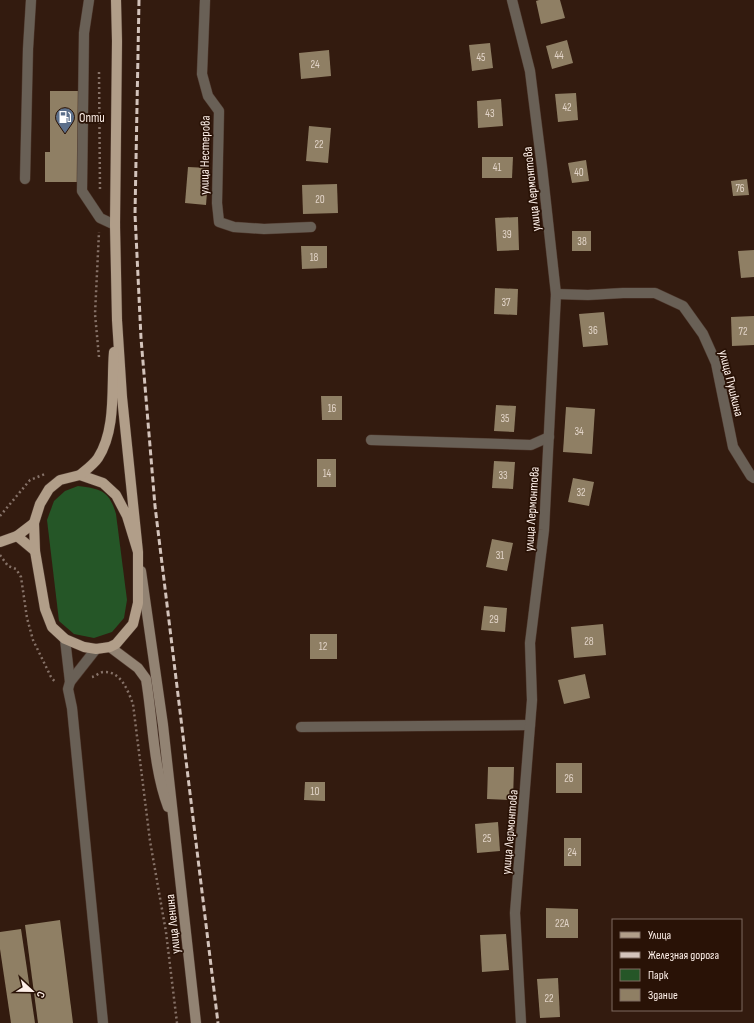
<svg xmlns="http://www.w3.org/2000/svg" width="754" height="1023" font-family="'Sofia Sans Condensed',sans-serif">
  <style>
    .green { fill: #255627 }
    .building { fill: #8f7f64 }
    .lines { fill: none; stroke-linecap: round; stroke-linejoin: round }
    .lane-casing { stroke: #4f392e; stroke-width: 11 }
    .street-casing { stroke: #4f392e; stroke-width: 11 }
    .secondary-casing { stroke: #4f392e; stroke-width: 11 }
    .primary-casing { stroke: #4f392e; stroke-width: 11 }
    .path { stroke: #867268; stroke-width: 2.5; stroke-dasharray: 2 3; stroke-linecap: butt }
    .lane { stroke: #696056; stroke-width: 10 }
    .street { stroke: #696056; stroke-width: 10 }
    .secondary { stroke: #928373; stroke-width: 10 }
    .primary { stroke: #b19e89; stroke-width: 10 }
    .rail { stroke: #d3c3bb; stroke-width: 3; stroke-dasharray: 6 3; stroke-linecap: butt }
    .labels { text-anchor: middle; stroke-width: 3.5; stroke-linejoin: round; paint-order: stroke }
    .number-label { font-size: 11px; fill: #e2d4c8 }
    .poi-label { font-size: 13px; fill: #fef0e9; stroke: #291206; text-anchor: start }
    .street-label { font-size: 13px; fill: #fef0e9; stroke: #291206 }
  </style>
  <rect width="100%" height="100%" fill="#331b0f"/>
  <path class="green" d="M78,486C102,489 109,491 116,514L127,600L124,618L112,632L94,638L74,634L59,621L47,520L54,501L65,491Z"/>
  <g class="building">
    <polygon points="539,0 560,0 565,18 541,24 536,1"/>
    <polygon points="567,40 573,63 552,69 546,46"/>
    <polygon points="490,43 493,68 472,71 469,45"/>
    <polygon points="329,50 331,76 301,79 299,53"/>
    <polygon points="50,91 78,91 78,182 45,182 45,152 50,152"/>
    <polygon points="576,93 578,120 558,122 555,94"/>
    <polygon points="501,99 503,126 478,128 477,101"/>
    <polygon points="309,126 331,128 328,163 306,161"/>
    <polygon points="482,157 513,157 512,178 482,178"/>
    <polygon points="586,160 589,181 572,183 568,163"/>
    <polygon points="188,167 209,168 206,205 185,203"/>
    <polygon points="747,179 749,195 733,196 731,181"/>
    <polygon points="337,184 338,213 303,214 302,185"/>
    <polygon points="518,217 519,250 497,251 495,218"/>
    <rect x="572" y="231" width="19" height="20"/>
    <polygon points="301,246 327,246 327,268 302,269"/>
    <polygon points="754,250 754,277 741,278 738,251"/>
    <polygon points="495,288 518,289 517,315 494,314"/>
    <polygon points="604,312 608,345 583,347 579,314"/>
    <polygon points="754,316 754,345 732,346 731,317"/>
    <polygon points="321,396 342,396 342,420 322,420"/>
    <polygon points="496,405 516,406 514,432 494,431"/>
    <polygon points="566,407 595,409 592,454 563,452"/>
    <rect x="317" y="459" width="19" height="28"/>
    <polygon points="494,461 515,462 513,489 492,488"/>
    <polygon points="573,478 594,482 589,506 568,502"/>
    <polygon points="492,539 513,543 507,571 486,567"/>
    <polygon points="484,606 507,608 505,632 481,630"/>
    <polygon points="603,624 606,655 574,658 571,627"/>
    <rect x="310" y="634" width="27" height="25"/>
    <polygon points="585,674 590,698 564,704 558,680"/>
    <rect x="556" y="763" width="26" height="30"/>
    <polygon points="488,767 514,767 513,800 487,799"/>
    <polygon points="305,782 325,782 325,801 304,800"/>
    <polygon points="498,822 500,851 477,853 475,824"/>
    <rect x="564" y="838" width="17" height="28"/>
    <polygon points="546,908 578,909 578,938 546,938"/>
    <polygon points="60,920 73,1023 38,1023 25,925"/>
    <polygon points="21,929 35,1023 11,1023 0,949 0,932"/>
    <polygon points="506,934 509,970 482,972 480,935"/>
    <polygon points="558,978 560,1017 540,1018 537,979"/>
  </g>
  <g class="lines">
    <g class="lane-casing">
      <g id="lane">
        <polyline points="89,0 84,33 82,191 100,218 115,225"/>
        <polyline points="205,0 202,74 208,96 219,111 217,203 219,222 234,227 264,229 311,227"/>
        <polyline points="25,179 28,49 31,0"/>
        <polyline points="371,440 531,445 549,437"/>
        <polyline points="65,639 70,682 68,689 72,708 103,1023"/>
        <polyline points="70,682 96,649"/>
        <polyline points="301,727 530,725"/>
      </g>
    </g>
    <g class="street-casing">
      <g id="street">
        <polyline points="512,0 530,71 542,167 556,294 544,530 530,643 532,700 515,913 521,1023"/>
        <polyline points="556,294 588,295 623,293 655,293 683,306 703,334 716,363 733,447 751,476 754,478"/>
      </g>
    </g>
    <g class="secondary-casing">
      <g id="secondary">
        <polyline points="141,571 163,725 196,1023"/>
        <path d="M110,647L138,668L146,679C153,721 153,767 168,807"/>
      </g>
    </g>
    <g class="primary-casing">
      <g id="primary">
        <polyline points="116,0 117,41 115,225 117,320 122,397 138,552 138,603 133,624 116,644 110,647 96,649 84,647 65,639 52,627 45,609 35,551 34,523 40,504 49,489 60,480 80,475 103,483 116,495 127,516 138,552"/>
        <path d="M80,475C86,470 94,464 98,458C117,429 111,385 114,352"/>
        <polyline points="17,536 35,551"/>
        <polyline points="0,542 17,536 34,523"/>
      </g>
    </g>
    <g class="path">
      <polyline points="99,72 100,191"/>
      <polyline points="99,357 95,314 99,232"/>
      <polyline points="0,516 30,480 45,474"/>
      <polyline points="0,555 8,566 16,569 21,577 27,618 33,640 51,677 56,683"/>
      <path d="M92,677C96,676 100,672 104,672C121,671 128,691 133,704L150,841L166,932L177,1023"/>
    </g>
    <use href="#lane" class="lane"/>
    <use href="#street" class="street"/>
    <use href="#secondary" class="secondary"/>
    <use href="#primary" class="primary"/>
    <polyline class="rail" points="139,0 135,214 141,338 155,506 218,1023"/>
  </g>
  <defs>
    <g id="fuel-pin" transform="scale(1)"><path d="M0 17L-7.5 6A9.5 9.5 0 1 1 7.5 6Z" fill="#5c6f8a" stroke="#291206"/><path d="M-5.5-6h7V0h2V4h1.3V-2.5L3-4.5l.8-.8L6-3V5H2.5V1h-1V6h-7ZM-4.2-4.7v3.2H.2V-4.7Z" fill="#fff"/></g>
  </defs>
  <g fill-rule="evenodd">
    <use href="#fuel-pin" x="65" y="117"/>
  </g>
  <g class="labels">
    <g class="number-label">
      <text x="559" y="59">44</text>
      <text x="481" y="61">45</text>
      <text x="315" y="68">24</text>
      <text x="567" y="111">42</text>
      <text x="490" y="117">43</text>
      <text x="319" y="148">22</text>
      <text x="497" y="171">41</text>
      <text x="579" y="176">40</text>
      <text x="740" y="192">76</text>
      <text x="320" y="203">20</text>
      <text x="507" y="238">39</text>
      <text x="582" y="245">38</text>
      <text x="314" y="261">18</text>
      <text x="506" y="306">37</text>
      <text x="593" y="334">36</text>
      <text x="743" y="335">72</text>
      <text x="332" y="412">16</text>
      <text x="505" y="422">35</text>
      <text x="579" y="435">34</text>
      <text x="327" y="477">14</text>
      <text x="503" y="479">33</text>
      <text x="581" y="496">32</text>
      <text x="500" y="559">31</text>
      <text x="494" y="623">29</text>
      <text x="589" y="645">28</text>
      <text x="323" y="650">12</text>
      <text x="569" y="782">26</text>
      <text x="315" y="795">10</text>
      <text x="487" y="842">25</text>
      <text x="572" y="856">24</text>
      <text x="562" y="927">22А</text>
      <text x="549" y="1002">22</text>
    </g>
    <g class="poi-label">
      <text x="79" y="122">Опти</text>
    </g>
    <g class="street-label">
      <text transform="translate(204 155) rotate(-89)" y="5">улица Нестерова</text>
      <text transform="translate(531 189) rotate(-96)" y="5">улица Лермонтова</text>
      <text transform="translate(732 383) rotate(76)" y="5">улица Пушкина</text>
      <text transform="translate(531 509) rotate(-86)" y="5">улица Лермонтова</text>
      <text transform="translate(509 832) rotate(-85)" y="5">улица Лермонтова</text>
      <text transform="translate(172 924) rotate(-96)" y="5">улица Ленина</text>
    </g>
  </g>
  <rect x="612" y="919" width="130" height="92" fill="#291206" stroke="#7e6b61"/>
  <rect x="620" y="932" width="20" height="6" fill="#b19e89" stroke="#7e6b61"/>
  <text x="648" y="939" font-size="12" fill="#fef0e9">Улица</text>
  <rect x="620" y="952" width="20" height="6" fill="#d3c3bb" stroke="#7e6b61"/>
  <text x="648" y="959" font-size="12" fill="#fef0e9">Железная дорога</text>
  <rect x="620" y="969" width="20" height="12" fill="#255627" stroke="#7e6b61"/>
  <text x="648" y="979" font-size="12" fill="#fef0e9">Парк</text>
  <rect x="620" y="989" width="20" height="12" fill="#8f7f64" stroke="#7e6b61"/>
  <text x="648" y="999" font-size="12" fill="#fef0e9">Здание</text>
  <g transform="translate(32 991) rotate(112)" stroke="#291206" stroke-width="3" paint-order="stroke">
  <path d="M0-3L7 15L0 10L-7 15Z" fill="#fef0e9"/>
  <text y="-6" font-size="11" font-weight="bold" text-anchor="middle" fill="#fef0e9">С</text>
  </g>
</svg>
